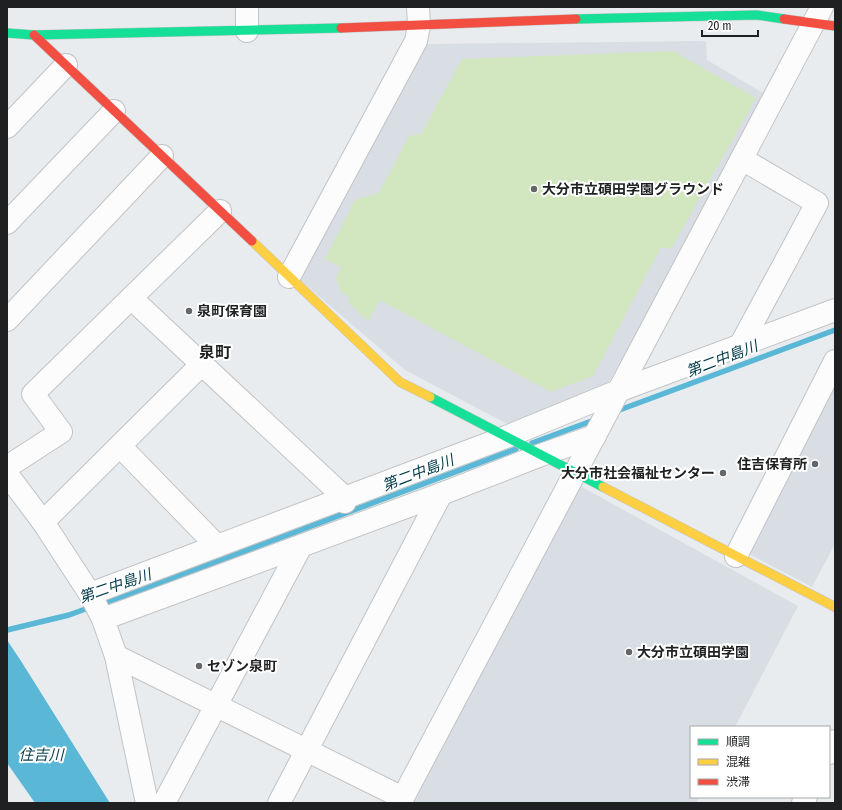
<svg xmlns="http://www.w3.org/2000/svg" width="842" height="810" font-family="'Fira Sans Condensed','Noto Sans JP',sans-serif">
  <style>
    .built { fill: #d8dee4 }
    .green { fill: #d2e6c0 }
    .water { fill: #5ab8d6 }
    .lines { fill: none; stroke-linecap: round; stroke-linejoin: round }
    .stream { stroke: #5ab8d6; stroke-width: 5.5 }
    .street-casing { stroke: #c1c3c5; stroke-width: 24 }
    .fast-casing { stroke: #c1c3c5; stroke-width: 10 }
    .slow-casing { stroke: #c1c3c5; stroke-width: 10 }
    .jam-casing { stroke: #c1c3c5; stroke-width: 10 }
    .street { stroke: #fcfcfc; stroke-width: 22 }
    .fast { stroke: #16e098; stroke-width: 9 }
    .slow { stroke: #ffcf43; stroke-width: 9 }
    .jam { stroke: #f24e42; stroke-width: 9 }
    .poi-dot { fill: #666769; stroke: #fff; stroke-width: 1.5 }
    .labels { text-anchor: middle; stroke-width: 4; stroke-linejoin: round; paint-order: stroke }
    .poi-label { font-size: 14px; font-weight: bold; fill: #1f2021; stroke: #fff; text-anchor: start }
    .water-label { font-size: 15px; font-style: italic; fill: #033a4b; stroke: #fff }
    .quarter-label { font-size: 16px; font-weight: bold; fill: #1f2021; stroke: #fff }
  </style>
  <rect width="100%" height="100%" fill="#e9ecee"/>
  <g class="built">
    <polygon points="706,41 707,60 770,97 610,380 601,390 513,427 405,370 300,280 427,44"/>
    <polygon points="835,385 835,544 812,587 749,554"/>
    <polygon points="573,482 798,606 735,727 691,727 691,797 699,797 696,803 406,803"/>
  </g>
  <polygon class="green" points="673,51 756,98 671,249 661,247 593,376 551,392 380,300 368,321 348,302 350,297 341,292 336,278 341,267 325,259 355,200 379,193 409,136 421,134 462,59"/>
  <polygon class="water" points="7,640 21,661 110,803 35,803 7,763"/>
  <g class="lines">
    <g class="stream">
      <polyline points="614,412 835,330"/>
      <polyline points="532,443 597,419"/>
      <polyline points="101,604 141,590 516,449"/>
      <polyline points="7,630 69,615 91,607"/>
    </g>
    <g class="street-casing">
      <g id="street">
        <polyline points="247,7 247,31"/>
        <polyline points="7,127 66,65"/>
        <polyline points="7,223 114,111"/>
        <polyline points="289,277 416,41 419,26 418,7"/>
        <polyline points="131,298 344,497 345,502"/>
        <polyline points="7,320 162,156"/>
        <polyline points="740,346 817,203 742,159"/>
        <polyline points="120,446 217,546"/>
        <polyline points="7,467 61,432 33,394 220,211"/>
        <polyline points="7,474 43,522 90,594 103,619 116,656 147,803"/>
        <polyline points="43,522 202,364"/>
        <polyline points="736,556 835,361"/>
        <polyline points="90,594 506,437 618,391 835,310"/>
        <polyline points="103,619 441,494 541,455 595,436"/>
        <polyline points="116,656 403,798"/>
        <polyline points="829,753 835,741"/>
        <polyline points="164,803 301,546"/>
        <polyline points="279,803 441,494"/>
        <polyline points="400,803 822,7"/>
        <polyline points="803,803 806,797"/>
      </g>
    </g>
    <g class="fast-casing">
      <g id="fast">
        <polyline points="576,19 757,15 784,19"/>
        <polyline points="7,33 34,35 341,28"/>
        <polyline points="430,397 603,487"/>
      </g>
    </g>
    <g class="slow-casing">
      <g id="slow">
        <polyline points="252,241 400,382 430,397"/>
        <polyline points="603,487 835,607"/>
      </g>
    </g>
    <g class="jam-casing">
      <g id="jam">
        <polyline points="784,19 835,26"/>
        <polyline points="341,28 576,19"/>
        <polyline points="34,35 252,241"/>
      </g>
    </g>
    <use href="#street" class="street"/>
    <use href="#fast" class="fast"/>
    <use href="#slow" class="slow"/>
    <use href="#jam" class="jam"/>
  </g>
  <g class="poi-dot">
    <circle cx="534" cy="189" r="4"/>
    <circle cx="189" cy="311" r="4"/>
    <circle cx="815" cy="464" r="4"/>
    <circle cx="723" cy="473" r="4"/>
    <circle cx="629" cy="652" r="4"/>
    <circle cx="199" cy="666" r="4"/>
  </g>
  <g class="labels">
    <g class="poi-label">
      <text x="542" y="194">大分市立碩田学園グラウンド</text>
      <text x="197" y="316">泉町保育園</text>
      <text x="807" y="469" text-anchor="end">住吉保育所</text>
      <text x="715" y="478" text-anchor="end">大分市社会福祉センター</text>
      <text x="637" y="657">大分市立碩田学園</text>
      <text x="207" y="671">セゾン泉町</text>
    </g>
    <g class="water-label">
      <text transform="translate(722 359) rotate(-21)" y="5">第二中島川</text>
      <text transform="translate(418 473) rotate(-21)" y="5">第二中島川</text>
      <text transform="translate(115 586) rotate(-19)" y="5">第二中島川</text>
      <text x="41" y="760">住吉川</text>
    </g>
    <g class="quarter-label">
      <text x="215" y="358">泉町</text>
    </g>
  </g>
  <rect width="842" height="810" fill="none" stroke="#1f2021" stroke-width="16"/>
  <rect x="690" y="726" width="140" height="72" fill="#ffffff" stroke="#a5a6a6"/>
  <rect x="698" y="739" width="20" height="6" fill="#16e098" stroke="#a5a6a6"/>
  <text x="726" y="746" font-size="12" fill="#1f2021">順調</text>
  <rect x="698" y="759" width="20" height="6" fill="#ffcf43" stroke="#a5a6a6"/>
  <text x="726" y="766" font-size="12" fill="#1f2021">混雑</text>
  <rect x="698" y="779" width="20" height="6" fill="#f24e42" stroke="#a5a6a6"/>
  <text x="726" y="786" font-size="12" fill="#1f2021">渋滞</text>
  <path d="M702 30v6h56v-6" fill="none" stroke="#1f2021" stroke-width="2"/>
  <text x="708" y="30" font-size="12" fill="#1f2021" stroke="#ffffff" stroke-width="3" paint-order="stroke">20 m</text>
</svg>
